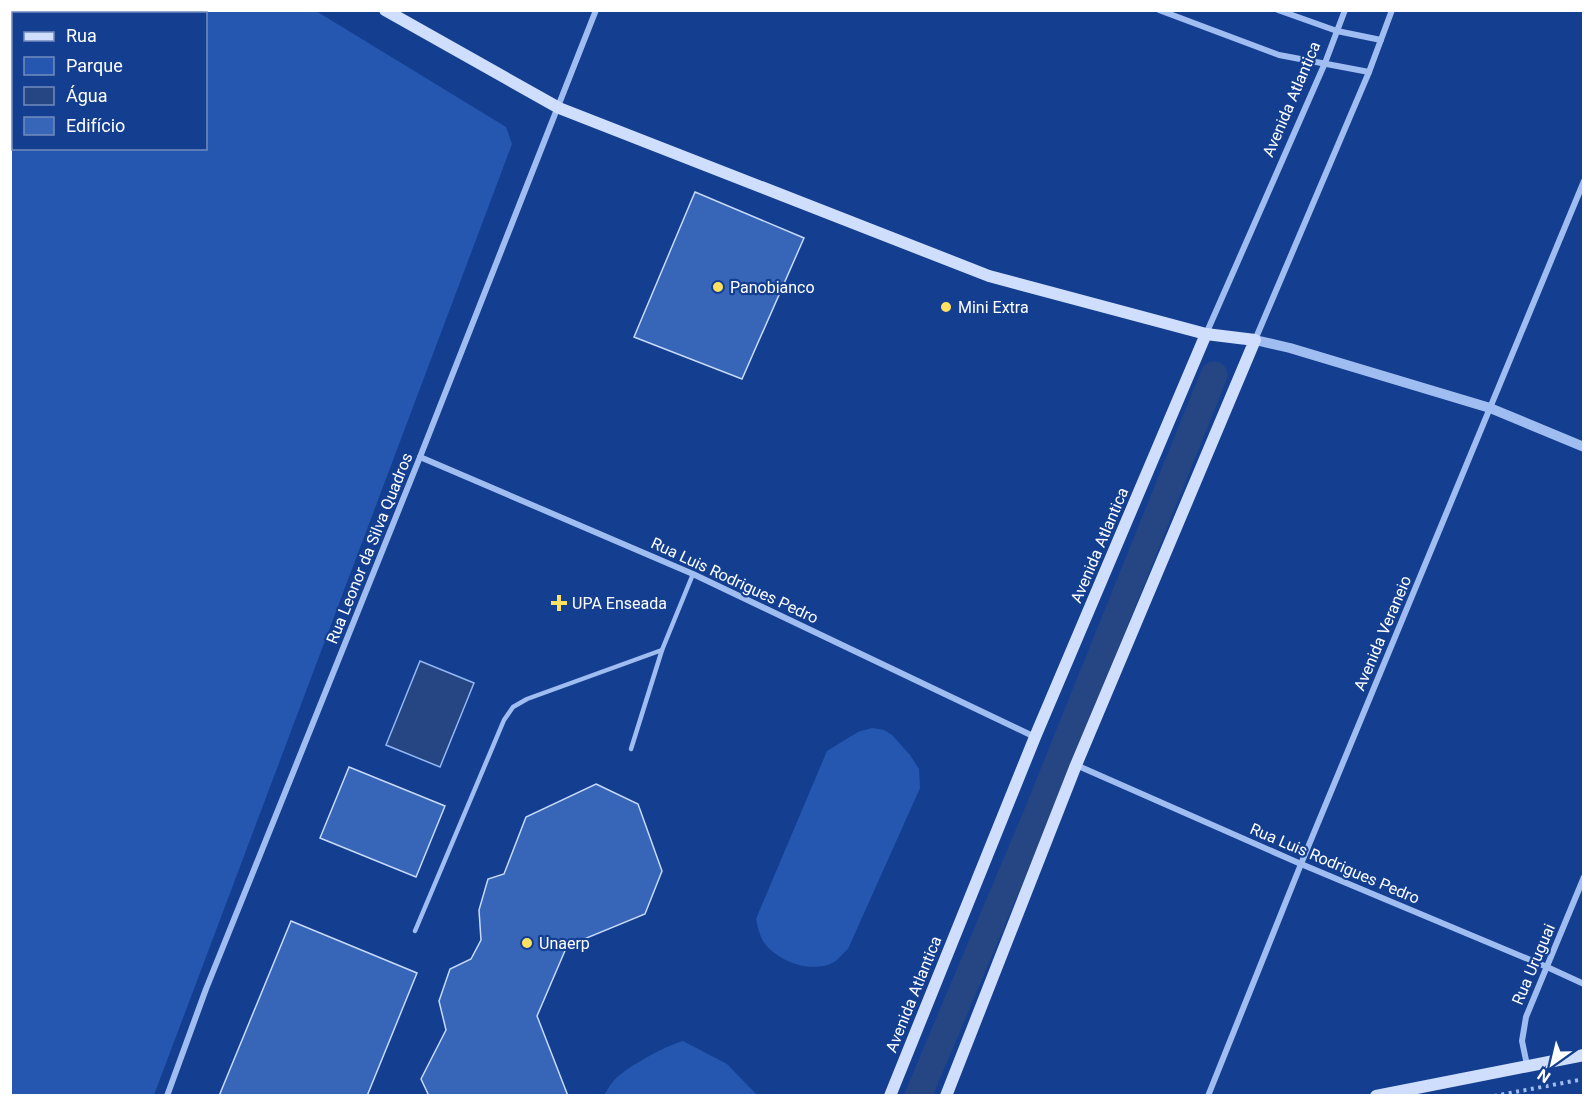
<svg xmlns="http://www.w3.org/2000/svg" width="1594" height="1106" font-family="Roboto,sans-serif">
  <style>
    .green { fill: #2557b0; fill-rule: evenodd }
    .water { fill: #264683; stroke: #92b7f4; stroke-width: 1.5 }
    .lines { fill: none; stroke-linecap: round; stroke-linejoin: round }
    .canal { stroke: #264683; stroke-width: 27 }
    .building { fill: #3765b8; stroke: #c7dafc; stroke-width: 1.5 }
    .path { stroke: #a0bdf1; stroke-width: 4; stroke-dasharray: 3 4.5; stroke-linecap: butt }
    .service { stroke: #a0bdf1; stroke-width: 4.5 }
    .minor { stroke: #a0bdf1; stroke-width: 6 }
    .tertiary { stroke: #a0bdf1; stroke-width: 10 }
    .secondary { stroke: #cfdefc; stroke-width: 12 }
    .poi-dot { fill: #ffe060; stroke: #143f91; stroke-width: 2 }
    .labels { text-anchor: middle; stroke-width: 4.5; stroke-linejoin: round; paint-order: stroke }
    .street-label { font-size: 16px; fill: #fff; stroke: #143f91 }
    .poi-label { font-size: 16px; fill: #fff; stroke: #143f91; text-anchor: start }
  </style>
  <rect width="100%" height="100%" fill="#143f91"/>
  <g class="green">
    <path d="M10,11H316L506,127L512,144L154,1095H11ZM14,14H206V148H14Z"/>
    <path d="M872,728L884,730L892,735L910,755L919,769L920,788L848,949C843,953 839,959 834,962C813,974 780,962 766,945C760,938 758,928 756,919L827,751L858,732Z"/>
    <path d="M683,1041L727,1064L757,1095H604C607,1091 609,1086 612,1083C622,1069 667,1045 683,1041Z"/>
  </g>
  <polygon class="water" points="420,661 474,683 440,767 386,745"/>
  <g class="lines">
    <polyline class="canal" points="918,1096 1035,819 1214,375"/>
  </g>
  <g class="building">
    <polygon points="695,192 804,238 742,379 634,337"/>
    <polygon points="349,767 445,806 416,877 320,838"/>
    <polygon points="596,784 638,804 662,871 645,914 567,946 537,1016 568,1096 429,1096 421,1079 446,1030 439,1001 450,969 471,959 481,940 479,910 488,879 504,874 526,817"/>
    <polygon points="291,921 417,973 367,1096 219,1096"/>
  </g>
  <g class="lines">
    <polyline class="path" points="1494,1096 1584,1079"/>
    <g class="service">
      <polyline points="631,749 662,650 693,574"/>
      <polyline points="415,931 504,720 513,707 527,699 662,650"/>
    </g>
    <g class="minor">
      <polyline points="1159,10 1279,55 1369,72"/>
      <polyline points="1278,10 1337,31 1381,40"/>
      <polyline points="1206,334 1325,63 1345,10"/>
      <polyline points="1255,340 1369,72 1392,10"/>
      <polyline points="420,457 693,574 1035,737"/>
      <polyline points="1076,765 1301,864 1547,967 1584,984"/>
      <polyline points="1527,1065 1522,1041 1526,1017 1584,877"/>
      <polyline points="167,1096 206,989 420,457 596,10"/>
      <polyline points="1208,1096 1301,864 1584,181"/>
    </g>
    <polyline class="tertiary" points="1255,340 1290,348 1490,408 1584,447"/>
    <g class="secondary">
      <polyline points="385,10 559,108 989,276 1206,334 1255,340 1076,765 946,1096"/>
      <polyline points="890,1096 1035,737 1206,334"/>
      <polyline points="1376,1096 1584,1055"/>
    </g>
  </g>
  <g class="poi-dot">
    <circle cx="718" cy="287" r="6"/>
    <circle cx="946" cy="307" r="6"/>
    <path d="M556 594h6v6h6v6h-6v6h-6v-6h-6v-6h6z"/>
    <circle cx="527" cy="943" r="6"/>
  </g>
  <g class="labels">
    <g class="street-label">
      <text transform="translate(1291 99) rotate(-67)" y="6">Avenida Atlantica</text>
      <text transform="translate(1099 545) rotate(-67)" y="6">Avenida Atlantica</text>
      <text transform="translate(369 548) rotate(-68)" y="6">Rua Leonor da Silva Quadros</text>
      <text transform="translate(735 580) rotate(25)" y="6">Rua Luis Rodrigues Pedro</text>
      <text transform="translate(1382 633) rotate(-67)" y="6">Avenida Veraneio</text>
      <text transform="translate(1335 863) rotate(23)" y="6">Rua Luis Rodrigues Pedro</text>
      <text transform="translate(1533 964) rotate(-67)" y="6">Rua Uruguai</text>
      <text transform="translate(913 994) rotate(-68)" y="6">Avenida Atlantica</text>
    </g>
    <g class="poi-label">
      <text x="730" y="293">Panobianco</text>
      <text x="958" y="313">Mini Extra</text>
      <text x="572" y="609">UPA Enseada</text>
      <text x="539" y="949">Unaerp</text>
    </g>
  </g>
  <rect width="1594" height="1106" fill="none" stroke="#ffffff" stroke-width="24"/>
  <rect x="12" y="12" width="195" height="138" fill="#143f91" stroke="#728cbd" stroke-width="1.5"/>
  <rect x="24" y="32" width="30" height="9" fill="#cfdefc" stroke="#728cbd" stroke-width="1.5"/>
  <text x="66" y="42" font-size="18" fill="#ffffff">Rua</text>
  <rect x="24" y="57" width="30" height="18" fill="#2557b0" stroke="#728cbd" stroke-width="1.5"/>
  <text x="66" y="72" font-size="18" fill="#ffffff">Parque</text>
  <rect x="24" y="87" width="30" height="18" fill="#264683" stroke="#728cbd" stroke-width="1.5"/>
  <text x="66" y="102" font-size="18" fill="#ffffff">Água</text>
  <rect x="24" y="117" width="30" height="18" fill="#3765b8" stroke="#728cbd" stroke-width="1.5"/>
  <text x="66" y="132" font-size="18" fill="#ffffff">Edifício</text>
  <g transform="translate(1552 1064) rotate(214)" stroke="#143f91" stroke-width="4.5" paint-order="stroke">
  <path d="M0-4.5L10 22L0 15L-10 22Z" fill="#ffffff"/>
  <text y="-9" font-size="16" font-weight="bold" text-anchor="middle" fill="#ffffff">N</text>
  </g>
</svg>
